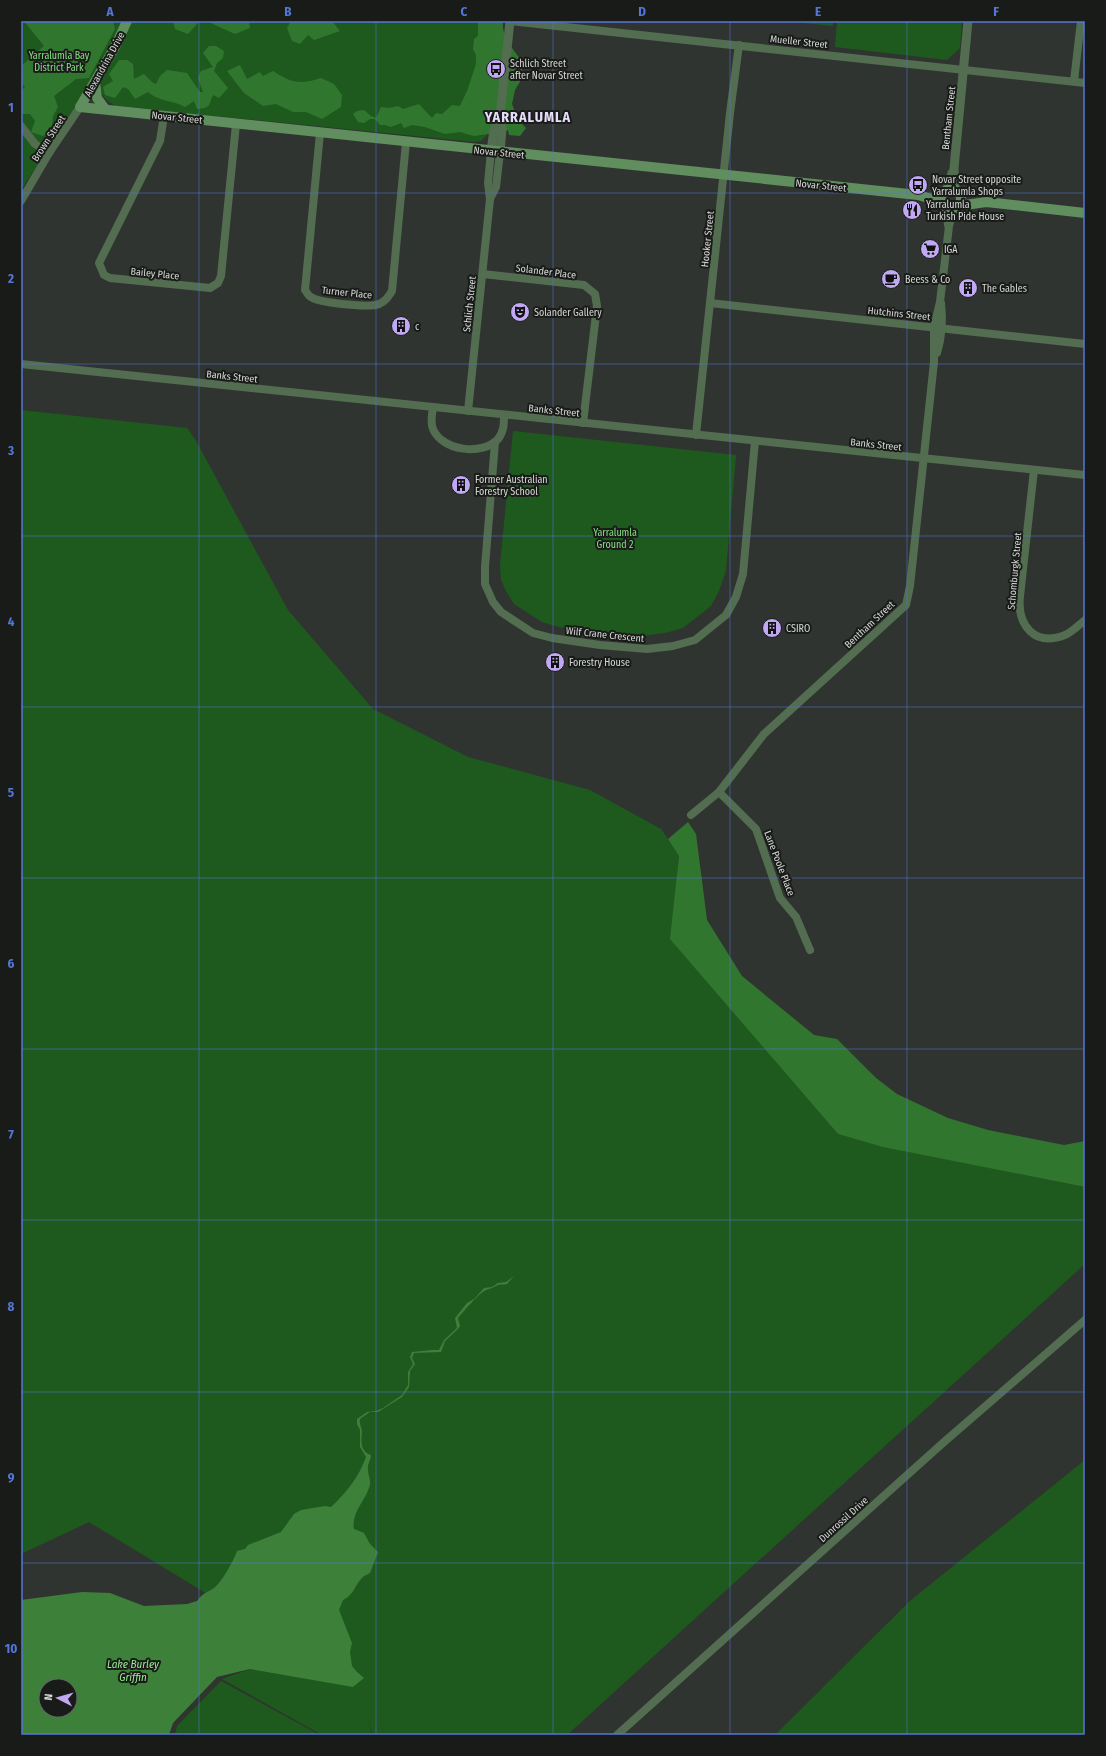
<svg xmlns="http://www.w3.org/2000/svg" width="1106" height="1756" font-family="'Fira Sans Condensed',sans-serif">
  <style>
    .green { fill: #1e5a1e }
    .forest { fill: #31762f }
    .water { fill: #3c803a; fill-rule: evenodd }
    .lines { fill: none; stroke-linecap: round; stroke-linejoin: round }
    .minor { stroke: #526d50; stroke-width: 8 }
    .tertiary { stroke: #526d50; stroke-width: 9 }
    .secondary { stroke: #618e5e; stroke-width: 10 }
    .grid { fill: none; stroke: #5477d7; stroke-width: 1; stroke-opacity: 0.55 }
    .labels { text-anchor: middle; stroke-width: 4; stroke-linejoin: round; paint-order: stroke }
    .street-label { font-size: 10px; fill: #d6d8d6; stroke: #191b19 }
    .park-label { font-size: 10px; fill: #84df80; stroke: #191b19 }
    .poi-label { font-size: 10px; fill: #d6d8d6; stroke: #191b19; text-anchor: start }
    .water-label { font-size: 11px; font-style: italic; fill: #94ef8f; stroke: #191b19 }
    .district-label { font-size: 14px; font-weight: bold; letter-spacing: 1px; fill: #e6ddfa; stroke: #191b19 }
    .neatline { fill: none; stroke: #5477d7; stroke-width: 1.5 }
    .grid-label { font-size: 13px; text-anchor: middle; font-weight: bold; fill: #5477d7 }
  </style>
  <rect width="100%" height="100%" fill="#303430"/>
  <g class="green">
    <polygon points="21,21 124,21 122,28 77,104 21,190"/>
    <path d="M132,21H502L487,135L481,141L475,142L116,106C106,101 100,95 100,83L120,48Z"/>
    <polygon points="783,21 833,21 833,26"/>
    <polygon points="837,21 962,21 960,48 947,60 835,47"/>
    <polygon points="21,410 187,428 195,439 288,610 373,709 468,757 590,790 661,829 679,855 671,939 838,1134 881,1146 1085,1187 1085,1264 567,1735 373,1735 368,1720 372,1735 322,1735 222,1679 250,1669 204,1592 89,1522 21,1554"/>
    <polygon points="513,431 736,455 726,571 719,591 711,606 683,628 665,633 642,636 559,627 542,622 514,604 507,593 501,580 500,565"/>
    <polygon points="1085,1460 1085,1735 775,1735 911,1600"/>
    <polygon points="221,1681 320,1735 175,1735 177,1726"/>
  </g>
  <g class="forest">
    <polygon points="24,21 113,21 115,29 89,78 76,79 54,96 58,107 53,116 52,129 43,136 31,132 35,121 30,114 21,114 21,91 25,87 21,82 21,66 44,46"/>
    <polygon points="173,21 203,21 198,23 188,34 175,29"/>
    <polygon points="209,21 249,21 250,28 235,34 215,25"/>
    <polygon points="291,21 332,21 340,31 314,40 308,35 300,44 292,41 287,28"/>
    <path d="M478,21H503C501,36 514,51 523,62L521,80L515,90L512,104L518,120L526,128L520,136L509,135L508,130L499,136L489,134L474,136L460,132L445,134L425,127L412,125L404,128L401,123L391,127L385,125H380L375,119H370L364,123L358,122L353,114L357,111L364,110L371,116L376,118L381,107L389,108L398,106L403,109L419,104L432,118L436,113L442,114L452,105L460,106L467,91L476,64V55L473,49L474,39L478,36Z"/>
    <path d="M209,46H216L224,51L223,58L217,63L214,71L228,88L219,98L213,95C208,105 212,108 197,109L194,101L185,107C173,100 159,102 148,92L135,99L128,89L123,87L115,98L105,95L103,87L113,81L109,74L119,60H127L133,64L134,79L144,74L152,82L156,84L160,76L167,70L187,73L200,92H203L198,78L201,71L213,67L203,53Z"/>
    <path d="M240,65L247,79L260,72L263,76L273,71C291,83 300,85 321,78L334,84L342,95L341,107L322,119L306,112H293L276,104L263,106L244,93L227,71Z"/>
    <polygon points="688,822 696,834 707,920 742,976 814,1035 837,1039 876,1078 897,1094 948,1118 988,1130 1064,1145 1085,1141 1085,1187 883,1147 838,1134 670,939 679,856 668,839"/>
  </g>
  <path class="water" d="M514,1276L507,1284C503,1285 501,1284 498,1285C494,1287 490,1289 486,1290C478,1294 464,1311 458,1318L460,1326L458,1329L445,1341L441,1352L414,1353L412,1358L415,1364L410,1371L409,1387L402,1397L378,1412H370L360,1419C359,1425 362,1427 362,1432C361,1441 360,1451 371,1455C371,1460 367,1464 368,1470C368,1476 372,1482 369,1488C364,1502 351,1514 354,1529L364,1533L370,1544L378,1552L370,1573C367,1575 363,1576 362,1578C354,1586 354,1595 343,1600L339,1610L352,1643L350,1652L352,1666L357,1672L364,1678L353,1687L250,1669L217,1677L173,1723L169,1735H21V1600L82,1592L110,1593L144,1606L187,1604L197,1601C204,1592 205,1594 214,1588C222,1582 234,1560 237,1551L245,1549L248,1545L281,1532L294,1514L301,1510L325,1506L331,1507C346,1493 359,1477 366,1457L360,1447V1430L357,1424V1419L367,1412L376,1411L383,1408L402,1395L408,1385V1372L413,1364L410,1357L412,1352L432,1350H439L444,1340L457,1328L455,1318L467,1303L474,1299L484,1288L492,1287L498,1283L506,1282ZM46,1686H70V1710H46Z"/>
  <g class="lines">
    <g class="minor">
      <polyline points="510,21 1085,83"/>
      <polyline points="1074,81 1081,21"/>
      <polyline points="164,116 160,141 99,263 104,275 110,278 210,288 218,283 221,276 236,124"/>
      <polyline points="21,126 35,144 49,153"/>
      <path d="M320,133L305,290C307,292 308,296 311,297C319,303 370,308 379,304C386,301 388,297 392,291L406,142"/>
      <polyline points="490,199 496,187 500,152"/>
      <polyline points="21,201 49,153 80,107"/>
      <polyline points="946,208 948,225"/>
      <polyline points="483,274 584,285 595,294 597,306 583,423"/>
      <polyline points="710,303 1085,344"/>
      <path d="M937,353C942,337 943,320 941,303"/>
      <polyline points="21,364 1085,475"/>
      <path d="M433,407C432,415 430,422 433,429C442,451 483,456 498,439C504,432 504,423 504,415"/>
      <polyline points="468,411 490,199 488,183 491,151"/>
      <polyline points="696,435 730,113 739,45"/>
      <polyline points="495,442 485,567 485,584 493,602 501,612 533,633 552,638 600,645 647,649 673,646 695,640 726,615 736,597 743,574 755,441"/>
      <path d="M1034,470L1020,596C1017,625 1034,647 1065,635C1072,632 1079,625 1085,620"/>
      <polyline points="719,792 756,829 780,898 796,917 810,950"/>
      <polyline points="691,815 719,792 764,734 906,605 910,586 934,362 934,327 940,302 949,226 954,208"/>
      <polyline points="617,1735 944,1442 1085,1320"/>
    </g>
    <g class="tertiary">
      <polyline points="491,151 494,130 500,116"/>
      <polyline points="500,152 502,129 500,116 510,21"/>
      <polyline points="947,189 952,173"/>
      <polyline points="955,190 954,168 968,21"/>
    </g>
    <g class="secondary">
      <polyline points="127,21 115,47 80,107 918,195 942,202"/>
      <polyline points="95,82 97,98 105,109"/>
      <circle cx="951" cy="199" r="10"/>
      <polyline points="958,206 986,202 1085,213"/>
    </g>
  </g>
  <path class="grid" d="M199,21V1735M376,21V1735M553,21V1735M730,21V1735M907,21V1735M21,193H1085M21,364H1085M21,536H1085M21,707H1085M21,878H1085M21,1049H1085M21,1220H1085M21,1392H1085M21,1563H1085"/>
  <defs>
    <g id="bus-disc" transform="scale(1)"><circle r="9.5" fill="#c1a8f3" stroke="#191b19"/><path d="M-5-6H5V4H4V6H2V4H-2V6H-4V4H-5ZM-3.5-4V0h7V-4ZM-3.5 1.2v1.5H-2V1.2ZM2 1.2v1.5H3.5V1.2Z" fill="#111"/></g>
    <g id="restaurant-disc" transform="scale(1)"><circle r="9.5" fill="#c1a8f3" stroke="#191b19"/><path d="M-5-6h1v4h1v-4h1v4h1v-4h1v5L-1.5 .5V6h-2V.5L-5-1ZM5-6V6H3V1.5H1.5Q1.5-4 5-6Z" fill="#111"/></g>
    <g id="supermarket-disc" transform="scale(1)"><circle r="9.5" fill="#c1a8f3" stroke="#191b19"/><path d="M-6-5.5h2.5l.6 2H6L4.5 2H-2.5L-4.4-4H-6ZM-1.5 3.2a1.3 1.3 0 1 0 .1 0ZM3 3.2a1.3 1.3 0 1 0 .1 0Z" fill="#111"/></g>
    <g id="cafe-disc" transform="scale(1)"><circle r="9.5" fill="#c1a8f3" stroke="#191b19"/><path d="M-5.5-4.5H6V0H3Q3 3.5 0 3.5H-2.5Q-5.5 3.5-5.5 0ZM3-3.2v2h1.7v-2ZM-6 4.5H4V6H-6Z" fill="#111"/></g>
    <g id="building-disc" transform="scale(1)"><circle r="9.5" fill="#c1a8f3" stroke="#191b19"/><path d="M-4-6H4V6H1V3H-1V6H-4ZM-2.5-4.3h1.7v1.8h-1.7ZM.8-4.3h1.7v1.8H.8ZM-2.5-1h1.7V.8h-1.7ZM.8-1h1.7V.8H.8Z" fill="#111"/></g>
    <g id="theatre-disc" transform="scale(1)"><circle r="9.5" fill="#c1a8f3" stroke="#191b19"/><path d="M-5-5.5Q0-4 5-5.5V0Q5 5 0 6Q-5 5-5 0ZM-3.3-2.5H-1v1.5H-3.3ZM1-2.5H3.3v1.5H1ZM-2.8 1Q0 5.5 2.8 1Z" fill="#111"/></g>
  </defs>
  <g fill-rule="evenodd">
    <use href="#bus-disc" x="496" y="69"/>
    <use href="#bus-disc" x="918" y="185"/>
    <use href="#restaurant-disc" x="912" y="210"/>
    <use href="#supermarket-disc" x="930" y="249"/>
    <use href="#cafe-disc" x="891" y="279"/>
    <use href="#building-disc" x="968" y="288"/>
    <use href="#theatre-disc" x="520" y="312"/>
    <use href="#building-disc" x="401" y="326"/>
    <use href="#building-disc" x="461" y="485"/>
    <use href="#building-disc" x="772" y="628"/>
    <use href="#building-disc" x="555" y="662"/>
  </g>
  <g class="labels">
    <g class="street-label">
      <text transform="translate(799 41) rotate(6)" y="4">Mueller Street</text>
      <text transform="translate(104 64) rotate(-61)" y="4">Alexandrina Drive</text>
      <text transform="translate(177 117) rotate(6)" y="4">Novar Street</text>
      <text transform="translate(948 118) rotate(-84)" y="4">Bentham Street</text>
      <text transform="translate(48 138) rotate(-57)" y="4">Brown Street</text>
      <text transform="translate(499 152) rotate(6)" y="4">Novar Street</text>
      <text transform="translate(821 185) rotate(6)" y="4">Novar Street</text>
      <text transform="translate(707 239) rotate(-84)" y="4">Hooker Street</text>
      <text transform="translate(546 271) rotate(7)" y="4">Solander Place</text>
      <text transform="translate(155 273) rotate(6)" y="4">Bailey Place</text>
      <text transform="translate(347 292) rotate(6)" y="4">Turner Place</text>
      <text transform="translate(469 304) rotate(-84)" y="4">Schlich Street</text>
      <text transform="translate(899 313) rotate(6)" y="4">Hutchins Street</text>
      <text transform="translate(232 376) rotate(6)" y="4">Banks Street</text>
      <text transform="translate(554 410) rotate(6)" y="4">Banks Street</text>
      <text transform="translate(876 444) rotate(6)" y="4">Banks Street</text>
      <text transform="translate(1014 571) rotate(-85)" y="4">Schomburgk Street</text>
      <text transform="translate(869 624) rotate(-43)" y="4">Bentham Street</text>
      <text transform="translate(605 634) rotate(6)" y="4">Wilf Crane Crescent</text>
      <text transform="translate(780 863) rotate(69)" y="4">Lane Poole Place</text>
      <text transform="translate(843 1519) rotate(-42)" y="4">Dunrossil Drive</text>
    </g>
    <g class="park-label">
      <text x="59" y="59">Yarralumla Bay<tspan x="59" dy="12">District Park</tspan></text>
      <text x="615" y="536">Yarralumla<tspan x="615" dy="12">Ground 2</tspan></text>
    </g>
    <g class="poi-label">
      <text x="510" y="67">Schlich Street<tspan x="510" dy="12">after Novar Street</tspan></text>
      <text x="932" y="183">Novar Street opposite<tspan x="932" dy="12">Yarralumla Shops</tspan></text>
      <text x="926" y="208">Yarralumla<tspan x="926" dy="12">Turkish Pide House</tspan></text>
      <text x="944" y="253">IGA</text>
      <text x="905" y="283">Beess &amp; Co</text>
      <text x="982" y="292">The Gables</text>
      <text x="534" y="316">Solander Gallery</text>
      <text x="415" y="330">c</text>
      <text x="475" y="483">Former Australian<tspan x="475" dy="12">Forestry School</tspan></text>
      <text x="786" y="632">CSIRO</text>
      <text x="569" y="666">Forestry House</text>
    </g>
    <g class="water-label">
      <text x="133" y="1668">Lake Burley<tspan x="133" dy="13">Griffin</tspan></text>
    </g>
    <g class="district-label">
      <text x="528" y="122">YARRALUMLA</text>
    </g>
  </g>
  <rect width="1106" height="1756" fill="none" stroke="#191b19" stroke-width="44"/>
  <g transform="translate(58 1698) rotate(276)"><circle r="19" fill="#191b19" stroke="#656765"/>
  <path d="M0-3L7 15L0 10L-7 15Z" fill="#c1a8f3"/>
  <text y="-6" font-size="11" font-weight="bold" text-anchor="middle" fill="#d6d8d6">N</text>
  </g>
  <rect x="22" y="22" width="1062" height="1712" class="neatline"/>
  <g class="grid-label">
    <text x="110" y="16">A</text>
    <text x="288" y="16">B</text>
    <text x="464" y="16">C</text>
    <text x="642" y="16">D</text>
    <text x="818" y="16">E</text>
    <text x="996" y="16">F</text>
    <text x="11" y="112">1</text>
    <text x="11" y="283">2</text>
    <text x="11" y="455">3</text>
    <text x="11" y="626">4</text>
    <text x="11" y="797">5</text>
    <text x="11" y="968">6</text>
    <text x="11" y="1139">7</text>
    <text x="11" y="1311">8</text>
    <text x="11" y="1482">9</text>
    <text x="11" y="1653">10</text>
  </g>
</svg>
